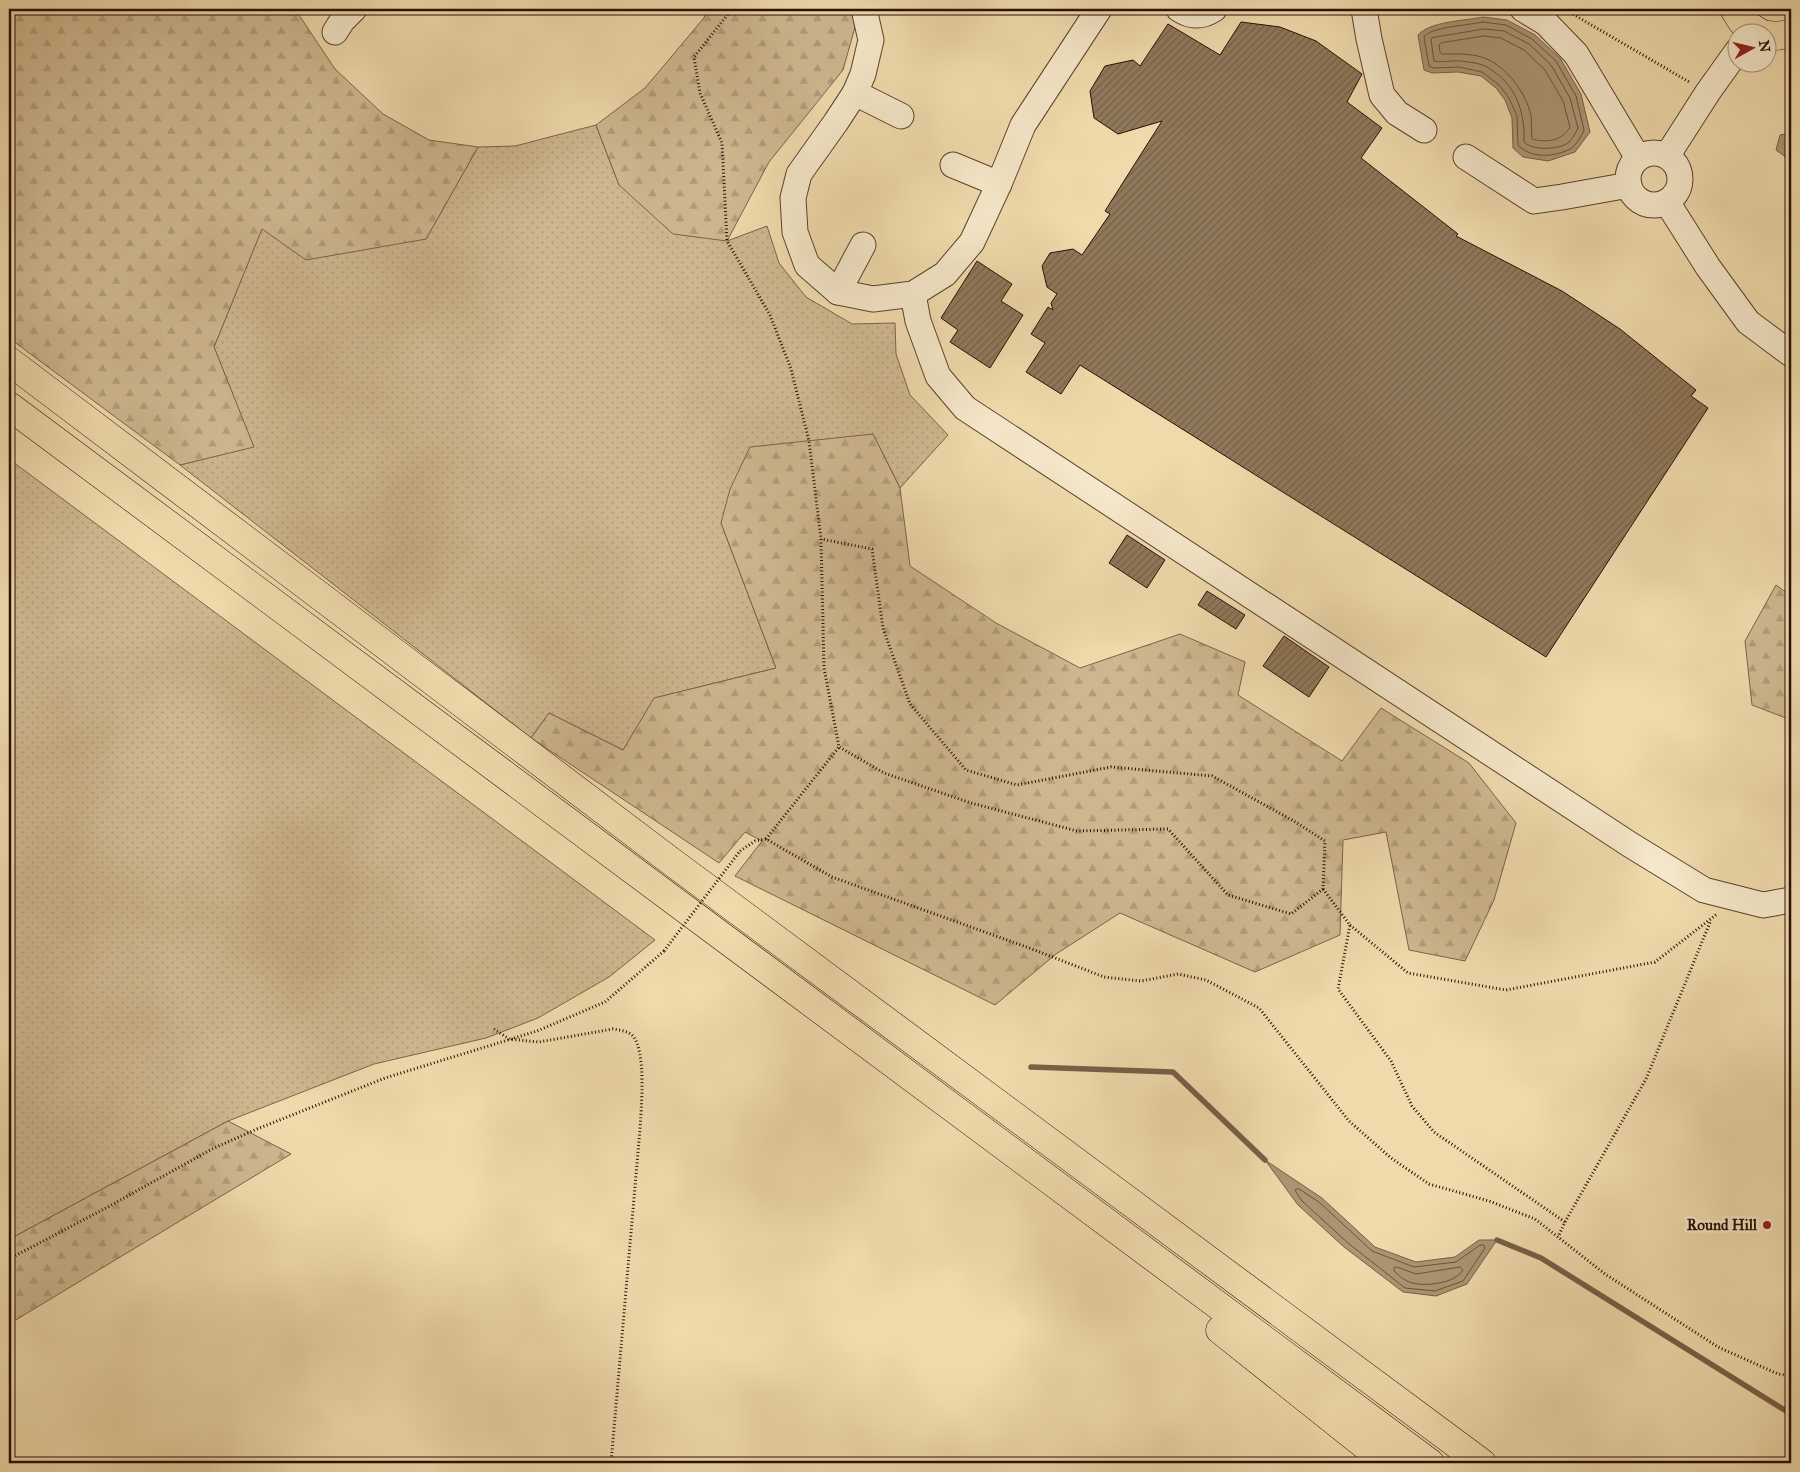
<svg xmlns="http://www.w3.org/2000/svg" width="1800" height="1472" font-family="'IM FELL Great Primer',serif">
  <style>
    .grass { fill: url(#grass-dots); stroke: #7c624a }
    .forest { fill: url(#forest-firs); stroke: #7c624a }
    .water { fill: #ac9573; stroke: #785f47 }
    .lines { fill: none; stroke-linecap: round; stroke-linejoin: round }
    .shore { stroke: #6b523c; stroke-width: 1 }
    .stream { stroke: #785f47; stroke-width: 5.5 }
    .building { fill: url(#building-hatch); stroke: #2a0e04 }
    .minor-casing { stroke: #5b412e; stroke-width: 27 }
    .major-casing { stroke: #2a0e04; stroke-width: 29 }
    .highway-casing { stroke: #2a0e04; stroke-width: 29 }
    .path { stroke: #2a0e04; stroke-width: 3; stroke-dasharray: 1 2.5; stroke-linecap: butt }
    .minor { stroke: #f5e7c9; stroke-width: 25 }
    .major { stroke: #efdaac; stroke-width: 28 }
    .highway { stroke: #efdaac; stroke-width: 28 }
    .path-bridge { stroke: #2a0e04; stroke-width: 3; stroke-dasharray: 1 2.5; stroke-linecap: butt }
    .poi-dot { fill: #8f2418; stroke: #f5e7c9; stroke-width: 2 }
    .labels { text-anchor: middle; stroke-width: 5; stroke-linejoin: round; paint-order: stroke }
    .poi-label { font-size: 15px; font-weight: bold; fill: #2a0e04; stroke: #f5e7c9; text-anchor: end }
  </style>
  <defs>
    <pattern id="grass-dots" width="8" height="8" patternUnits="userSpaceOnUse" patternTransform="scale(1.25)"><rect width="8" height="8" fill="#ceb78f"/><path d="M2 2h.1M6 6h.1" fill="none" stroke="#b19c7a" stroke-width="1.8" stroke-linecap="round"/></pattern>
    <pattern id="forest-firs" width="22" height="20" patternUnits="userSpaceOnUse" patternTransform="scale(1.25)"><rect width="22" height="20" fill="#ceb78f"/><path d="M5 1l3.5 6h-7zM16 11l3.5 6h-7z" fill="#b19c7a"/></pattern>
    <pattern id="building-hatch" width="6" height="6" patternUnits="userSpaceOnUse" patternTransform="scale(1.25)"><rect width="6" height="6" fill="#90785b"/><path d="M-1 1l2-2M0 6l6-6M5 7l2-2" fill="none" stroke="#766149"/></pattern>
  </defs>
  <rect width="100%" height="100%" fill="#efdaac"/>
  <filter id="stains"><feTurbulence type="fractalNoise" baseFrequency=".004" numOctaves="4"/><feColorMatrix values="0 0 0 0 .2 0 0 0 0 .09 0 0 0 0 .02 0 0 0 .5 -.17"/></filter>
  <radialGradient id="worn" r=".72"><stop offset=".6" stop-color="#630" stop-opacity="0"/><stop offset="1" stop-color="#630" stop-opacity=".3"/></radialGradient>
  <g class="grass">
    <polygon points="596,125 619,185 727,241 767,226 779,263 806,297 852,324 895,323 896,354 910,395 948,435 900,488 873,434 721,523 776,668 655,698 623,750 549,713 531,738 180,465 253,446 214,347 262,228 426,239 478,147 515,146"/>
    <polygon points="9,459 655,940 609,977 538,1018 486,1038 374,1064 228,1121 10,1239 9,1238"/>
  </g>
  <g class="forest">
    <polygon points="9,9 295,9 335,69 383,114 429,140 478,147 426,239 306,260 262,229 214,347 254,447 180,465 9,338"/>
    <polygon points="709,9 851,9 857,20 843,70 769,162 727,241 673,234 619,185 596,125 645,88 703,19"/>
    <polygon points="873,434 900,488 910,566 996,623 1080,668 1180,634 1245,662 1238,695 1342,761 1381,708 1469,763 1516,823 1494,900 1465,961 1409,950 1386,832 1343,840 1340,935 1255,972 1120,913 1056,954 995,1005 735,876 762,841 745,832 719,863 531,738 549,713 623,750 654,698 776,668 721,523 730,489 750,447"/>
    <polygon points="1776,585 1791,596 1791,720 1752,705 1745,641"/>
    <polygon points="228,1121 291,1154 9,1324 9,1238 10,1239"/>
  </g>
  <g class="water">
    <path d="M1483,17L1507,20L1535,35L1560,58L1581,94L1590,132L1575,152L1548,161L1523,157L1513,148L1512,118L1505,100L1496,88L1481,76L1458,72L1432,73L1424,70L1418,35C1431,21 1464,21 1483,17Z"/>
    <polygon points="1791,133 1791,161 1776,150 1780,135"/>
    <polygon points="1265,1160 1322,1198 1375,1247 1416,1262 1455,1257 1479,1240 1497,1240 1467,1284 1436,1296 1403,1292 1344,1247 1298,1205"/>
  </g>
  <g class="lines">
    <g class="shore">
      <path d="M1483,22L1506,25L1532,39L1556,61L1576,96L1584,130C1582,135 1576,146 1570,149C1555,157 1531,159 1518,145L1517,116L1509,98L1499,85L1482,72L1459,67L1433,68L1429,66L1424,37C1430,27 1470,25 1483,22Z"/>
      <path d="M1484,29L1504,31L1529,44L1551,65L1570,98L1578,128C1576,132 1573,138 1569,142C1560,150 1532,151 1524,142C1525,111 1516,84 1487,67C1480,63 1468,62 1461,61C1452,60 1442,63 1434,61L1431,40L1432,38Z"/>
      <path d="M1484,36L1501,38L1524,50L1545,70L1563,101L1570,127C1562,141 1547,143 1532,139C1531,131 1532,123 1531,115C1526,94 1509,70 1489,60C1476,53 1457,54 1442,54L1440,52L1439,45L1441,43Z"/>
      <polygon points="1296,1189 1299,1189 1319,1202 1372,1251 1414,1267 1456,1262 1480,1245 1484,1245 1485,1248 1463,1281 1435,1291 1405,1288 1348,1243 1302,1201 1296,1192"/>
      <path d="M1397,1267L1416,1274L1460,1267L1463,1270C1455,1284 1421,1288 1407,1281C1402,1279 1398,1274 1394,1271V1268Z"/>
    </g>
    <g class="stream">
      <polyline points="1031,1067 1173,1072 1265,1160"/>
      <polyline points="1497,1240 1541,1258 1791,1414"/>
    </g>
  </g>
  <g class="building">
    <polygon points="1241,22 1280,27 1316,41 1362,74 1347,102 1382,128 1361,158 1458,234 1456,236 1562,291 1620,329 1696,390 1691,396 1708,408 1546,657 1080,365 1061,394 1026,372 1045,343 1031,334 1048,307 1053,310 1051,303 1057,294 1047,287 1042,266 1050,253 1073,249 1082,255 1110,214 1105,211 1162,121 1118,134 1094,118 1090,91 1105,66 1133,60 1140,66 1168,24 1220,55"/>
    <polygon points="977,261 1012,284 1001,301 1023,315 990,368 950,342 958,330 941,318"/>
    <polygon points="1127,535 1165,560 1147,588 1109,563"/>
    <polygon points="1207,591 1245,615 1236,629 1198,605"/>
    <polygon points="1284,636 1329,667 1309,697 1263,666"/>
  </g>
  <g class="lines">
    <g class="minor-casing">
      <g id="minor">
        <polyline points="864,9 871,40 863,74 855,93 836,122 799,174 793,198 795,232 807,265 838,292 873,299 913,294 945,274 972,242 999,184 1023,125 1099,9"/>
        <path d="M1179,9C1191,17 1202,17 1214,9"/>
        <polyline points="1364,9 1369,39 1382,95 1397,113 1424,130"/>
        <polyline points="1523,9 1546,23 1576,54 1638,158"/>
        <polyline points="335,32 342,21 354,9"/>
        <polyline points="855,93 901,116"/>
        <circle cx="1654" cy="179" r="26"/>
        <polyline points="1667,156 1708,92 1738,50"/>
        <polyline points="1466,157 1534,201 1562,197 1629,185"/>
        <polyline points="953,165 999,184"/>
        <polyline points="1667,202 1708,267 1748,322 1791,354"/>
        <polyline points="838,292 863,245"/>
        <polyline points="913,294 918,321 938,376 965,408 1629,844 1704,890 1763,905 1791,900"/>
      </g>
    </g>
    <g class="major-casing">
      <g id="major">
        <polyline points="1734,9 1742,22 1759,32"/>
        <polyline points="1768,35 1776,36 1791,34"/>
      </g>
    </g>
    <g class="highway-casing">
      <g id="highway">
        <polyline points="9,361 668,859 1482,1463"/>
        <polyline points="9,406 1430,1463"/>
        <polyline points="1220,1330 1387,1463"/>
      </g>
    </g>
    <g class="path">
      <polyline points="732,9 694,57 700,93 722,143 727,241 770,315 791,369 809,441 821,539 824,668 839,747 884,773 971,803 1077,831 1168,829 1228,895 1291,914 1323,889 1325,841 1292,820 1212,776 1111,767 1017,785 966,770 910,704 883,628 872,549 821,539"/>
      <polyline points="1564,9 1691,83"/>
      <polyline points="766,839 839,747"/>
      <polyline points="740,851 755,841 766,839 832,877 1032,949 1104,977 1141,981 1178,974 1206,980 1259,1008 1349,1121 1391,1158 1429,1184 1489,1201 1535,1219 1605,1274 1718,1347 1778,1374 1791,1376"/>
      <polyline points="1323,889 1350,925 1338,989 1391,1061 1412,1106 1434,1132 1565,1222 1558,1237"/>
      <polyline points="1350,925 1408,973 1506,990 1655,962 1717,914"/>
      <path d="M494,1029L509,1039L539,1042L613,1029C620,1030 627,1031 632,1035C647,1050 641,1109 640,1129L611,1463"/>
      <polyline points="1565,1222 1646,1079 1711,920"/>
      <polyline points="9,1259 106,1208 212,1149 257,1129 385,1078 537,1031 605,1002 664,951"/>
    </g>
    <use href="#minor" class="minor"/>
    <use href="#major" class="major"/>
    <use href="#highway" class="highway"/>
    <polyline class="path-bridge" points="664,951 740,851"/>
  </g>
  <circle class="poi-dot" cx="1767" cy="1225" r="5"/>
  <g class="labels">
    <g class="poi-label">
      <text x="1757" y="1230">Round Hill</text>
    </g>
  </g>
  <rect width="1800" height="1472" fill="none" stroke="#efdaac" stroke-width="30"/>
  <rect x="10" y="10" width="1780" height="1452" fill="none" stroke="#2a0e04" stroke-width="2.5"/>
  <rect x="15" y="15" width="1770" height="1442" fill="none" stroke="#2a0e04"/>
  <g transform="translate(1752 48) rotate(82)"><circle r="24" fill="#f5e7c9" stroke="#a4907a"/>
  <path d="M0-4L9 19L0 12L-9 19Z" fill="#8f2418"/>
  <text y="-8" font-size="14" font-weight="bold" text-anchor="middle" fill="#2a0e04">N</text>
  </g>
  <rect width="100%" height="100%" filter="url(#stains)"/>
  <rect width="100%" height="100%" fill="url(#worn)"/>
</svg>
